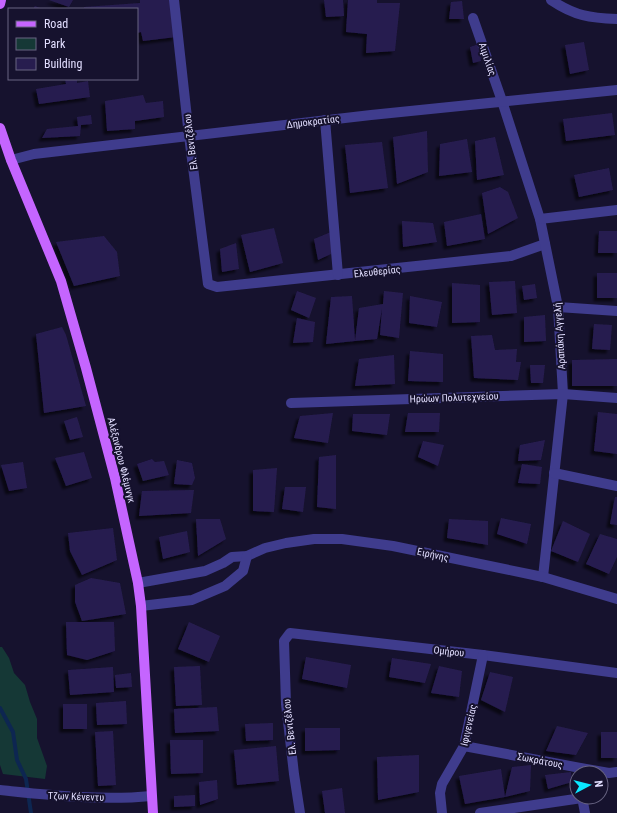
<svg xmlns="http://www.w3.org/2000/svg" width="617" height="813" font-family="'Roboto Condensed',sans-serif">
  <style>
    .green { fill: #153836 }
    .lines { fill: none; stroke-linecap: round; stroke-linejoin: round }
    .stream { stroke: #0d2651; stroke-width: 4 }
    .building { fill: #271d4f; filter: url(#shadow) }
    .minor { stroke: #3f3c8d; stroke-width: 10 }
    .tertiary { stroke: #3f3c8d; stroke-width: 10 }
    .primary { stroke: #c565ff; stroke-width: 10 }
    .labels { text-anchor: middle; stroke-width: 4; stroke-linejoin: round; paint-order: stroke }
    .street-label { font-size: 10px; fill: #e2deff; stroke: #16122e }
  </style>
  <defs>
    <filter id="shadow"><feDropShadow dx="-3.5" dy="3.5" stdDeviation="1" flood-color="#0009"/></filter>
  </defs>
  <rect width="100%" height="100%" fill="#16122e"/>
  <polygon class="green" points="0,647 2,647 9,658 14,673 25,685 30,702 37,719 37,738 47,766 45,779 3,774 0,765"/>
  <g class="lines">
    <polyline class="stream" points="0,708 13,732 17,760 26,779 31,813"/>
  </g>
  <g class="building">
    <polygon points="49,0 73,0 69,7"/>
    <polygon points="140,0 170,0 176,37 143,41 141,32 137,33 137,9 84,9 84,7 140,3"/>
    <polygon points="324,0 343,0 344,16 326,17"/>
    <polygon points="348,0 377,0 377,3 400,3 395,51 366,53 367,34 346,32"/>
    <polygon points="462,1 464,19 449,19 451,2"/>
    <polygon points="35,6 43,9 33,9"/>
    <polygon points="584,42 589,70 570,74 565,45"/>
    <polygon points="479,44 481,61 473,63 470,47"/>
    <polygon points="65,79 77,79 77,83 88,81 90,97 39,104 36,89 66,84"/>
    <polygon points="143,95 146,103 163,101 164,117 135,121 135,129 107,131 105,101"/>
    <polygon points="612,113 615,135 566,141 563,119"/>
    <polygon points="91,115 92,124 81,125 80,136 42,138 47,129 78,126 77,117"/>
    <polygon points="427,131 428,172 397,184 393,137"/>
    <polygon points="495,137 504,175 477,180 475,141"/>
    <polygon points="467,139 472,172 439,176 440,144"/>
    <polygon points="382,142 388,188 350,193 345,145"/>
    <polygon points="609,168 613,190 579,197 574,175"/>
    <polygon points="500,187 508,192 518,218 488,234 482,193"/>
    <polygon points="481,214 485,239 447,246 444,222"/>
    <polygon points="402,221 433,223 437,242 403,247"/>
    <polygon points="274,228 283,263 250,272 241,235"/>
    <polygon points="599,231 617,231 617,253 598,253"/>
    <polygon points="331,232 331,254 318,260 314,239"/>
    <polygon points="104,236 117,252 120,276 74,286 56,242"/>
    <polygon points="236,243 239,269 222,272 220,249"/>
    <rect x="597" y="273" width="20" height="25"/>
    <polygon points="515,281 517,313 492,315 489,282"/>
    <polygon points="452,283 480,285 480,322 452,323"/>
    <polygon points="535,284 537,298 524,300 522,286"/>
    <polygon points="297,291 316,298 309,318 291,310"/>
    <polygon points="384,291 403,293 399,338 380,335 382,308 377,339 355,341 359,308 383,304"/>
    <polygon points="352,296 355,341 326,344 331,297"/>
    <polygon points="410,296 442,302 437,327 409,323"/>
    <polygon points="545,315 546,341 524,342 524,317"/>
    <polygon points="297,318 315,322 313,342 293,343"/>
    <polygon points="594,324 612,325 610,350 592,349"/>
    <polygon points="62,327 66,335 86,406 44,413 36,334"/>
    <polygon points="492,335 495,350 517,349 516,362 521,362 518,380 474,378 471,336"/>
    <polygon points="410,351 443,354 443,382 408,381"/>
    <polygon points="394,355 395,384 355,386 359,359"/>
    <polygon points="617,359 617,386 572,386 572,360"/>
    <polygon points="530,365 545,365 543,383 531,383"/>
    <polygon points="598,412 617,414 617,454 594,451"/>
    <polygon points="333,413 328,443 294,438 300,416"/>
    <polygon points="408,413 440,413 439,432 405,432"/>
    <polygon points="353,414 390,414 387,435 352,431"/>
    <polygon points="77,417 83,437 70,440 64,421"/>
    <polygon points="545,440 541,460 518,461 520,445"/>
    <polygon points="423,441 444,445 438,466 418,457"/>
    <polygon points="84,452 92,478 66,486 55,458"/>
    <polygon points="336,455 336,509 317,507 319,457"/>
    <polygon points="152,459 155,462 164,461 169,475 143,481 137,464"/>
    <polygon points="177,460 192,463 195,478 192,485 174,484"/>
    <polygon points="23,462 27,488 9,491 1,465"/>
    <polygon points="522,464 542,467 540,484 518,483"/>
    <polygon points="277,468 274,512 253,511 253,470"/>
    <polygon points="285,487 306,487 303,512 282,509"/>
    <polygon points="194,490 191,513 139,516 142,491"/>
    <polygon points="615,497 617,497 617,525 610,524"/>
    <polygon points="501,518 531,524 527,544 497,534"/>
    <polygon points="196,519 220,519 226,539 198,556"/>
    <polygon points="449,519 488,521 488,545 447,538"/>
    <polygon points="563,521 590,534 578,562 551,551"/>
    <polygon points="113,528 117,560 82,575 70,551 68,533"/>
    <polygon points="187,531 190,552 163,559 159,537"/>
    <polygon points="600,534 617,539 617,557 609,574 586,564"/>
    <polygon points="91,578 120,583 126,614 82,621 75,602 75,585"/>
    <polygon points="66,622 114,622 115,651 87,660 67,655"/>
    <polygon points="189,622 220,636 209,662 178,649"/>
    <polygon points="306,657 351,665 347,688 302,679"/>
    <polygon points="392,658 431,664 425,683 389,677"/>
    <polygon points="200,666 202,705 176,706 174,667"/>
    <polygon points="439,666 462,671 459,697 431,693"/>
    <polygon points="113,667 114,692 70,695 68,670"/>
    <polygon points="490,672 513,677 505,712 481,700"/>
    <polygon points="131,673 132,687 116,688 115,675"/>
    <polygon points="126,701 127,724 97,725 96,703"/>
    <rect x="63" y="704" width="24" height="25"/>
    <polygon points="217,707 219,731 175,733 174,709"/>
    <polygon points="273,723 273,740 246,741 245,724"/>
    <polygon points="557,726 588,733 576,755 546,751"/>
    <polygon points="305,728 340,728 340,750 305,751"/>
    <polygon points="113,731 116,785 98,786 95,732"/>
    <rect x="601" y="732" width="16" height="26"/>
    <polygon points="170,740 203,740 203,773 171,774"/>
    <polygon points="276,746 279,781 237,785 234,750"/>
    <polygon points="419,755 419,792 378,800 377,757"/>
    <polygon points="531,765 530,791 505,797 465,804 459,776 501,769 505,797 512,767"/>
    <polygon points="571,772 572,782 548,789 545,775"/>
    <polygon points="217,780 218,799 200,805 199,782"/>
    <polygon points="342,788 345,813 325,813 322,791"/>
    <polygon points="195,795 195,806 174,807 174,796"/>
  </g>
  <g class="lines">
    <g class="minor">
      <polyline points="174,0 189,136 208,284 217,287 511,256 545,244"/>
      <path d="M551,0C575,16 590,18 617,19"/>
      <polyline points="473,18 502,101 540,219 558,307 563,394 543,577"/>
      <polyline points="325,120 338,275"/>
      <polyline points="540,219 617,210"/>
      <polyline points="558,307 617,311"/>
      <polyline points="291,403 563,394 617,398"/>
      <polyline points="554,473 617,486"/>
      <polyline points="138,583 205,571 223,563 232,557 247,556 265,548 286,543 314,539 342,539 393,546 543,577 617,599"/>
      <polyline points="141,606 192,600 225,586 243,571 247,556"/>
      <polyline points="464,746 586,769 609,773 617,772"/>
      <polyline points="582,797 585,813"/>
      <polyline points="300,813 294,774 286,704 284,641 290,633 483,655 617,673"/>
      <polyline points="442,813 440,793 442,784 464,746 483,655"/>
      <polyline points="480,813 582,798"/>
    </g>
    <g class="tertiary">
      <polyline points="11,160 34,154 371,115 617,90"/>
      <path d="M0,790C50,795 101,801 151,796"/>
    </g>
    <g class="primary">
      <polyline points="0,4 1,0"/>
      <polyline points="0,128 11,160 61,281 86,368 115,478 138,583 141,606 153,813"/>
    </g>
  </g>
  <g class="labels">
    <g class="street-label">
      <text transform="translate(488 59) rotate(71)" y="4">Αιμιλίας</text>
      <text transform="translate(313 121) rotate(-7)" y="4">Δημοκρατίας</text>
      <text transform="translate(190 142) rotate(-97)" y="4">Ελ. Βενιζέλου</text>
      <text transform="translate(377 271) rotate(-6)" y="4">Ελευθερίας</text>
      <text transform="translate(559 336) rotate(-94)" y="4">Αραπάκη Αγγελή</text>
      <text transform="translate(454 397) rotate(-2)" y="4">Ηρώων Πολυτεχνείου</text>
      <text transform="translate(122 460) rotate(76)" y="4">Αλέξανδρου Φλέμινγκ</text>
      <text transform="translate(433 554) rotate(12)" y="4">Ειρήνης</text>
      <text transform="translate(449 651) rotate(6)" y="4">Ομήρου</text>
      <text transform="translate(468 725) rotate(-77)" y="4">Ιφιγενείας</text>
      <text transform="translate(289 727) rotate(-96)" y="4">Ελ. Βενιζέλου</text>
      <text transform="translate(540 760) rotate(11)" y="4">Σωκράτους</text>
      <text transform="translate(76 796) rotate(2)" y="4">Τζων Κένεντυ</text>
    </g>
  </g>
  <rect x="8" y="8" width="130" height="72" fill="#16122e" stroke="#686482"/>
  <rect x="16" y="21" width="20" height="6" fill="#c565ff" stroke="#686482"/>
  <text x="44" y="28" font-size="12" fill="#e2deff">Road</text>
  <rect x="16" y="38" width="20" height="12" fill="#153836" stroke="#686482"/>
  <text x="44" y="48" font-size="12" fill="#e2deff">Park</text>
  <rect x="16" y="58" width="20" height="12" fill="#271d4f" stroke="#686482"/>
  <text x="44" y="68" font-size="12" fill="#e2deff">Building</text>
  <g transform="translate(589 785) rotate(83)"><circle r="19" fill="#16122e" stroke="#686482"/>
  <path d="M0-3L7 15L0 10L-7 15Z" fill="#0ae7ff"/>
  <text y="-6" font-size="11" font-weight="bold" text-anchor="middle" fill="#e2deff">N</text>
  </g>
</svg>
